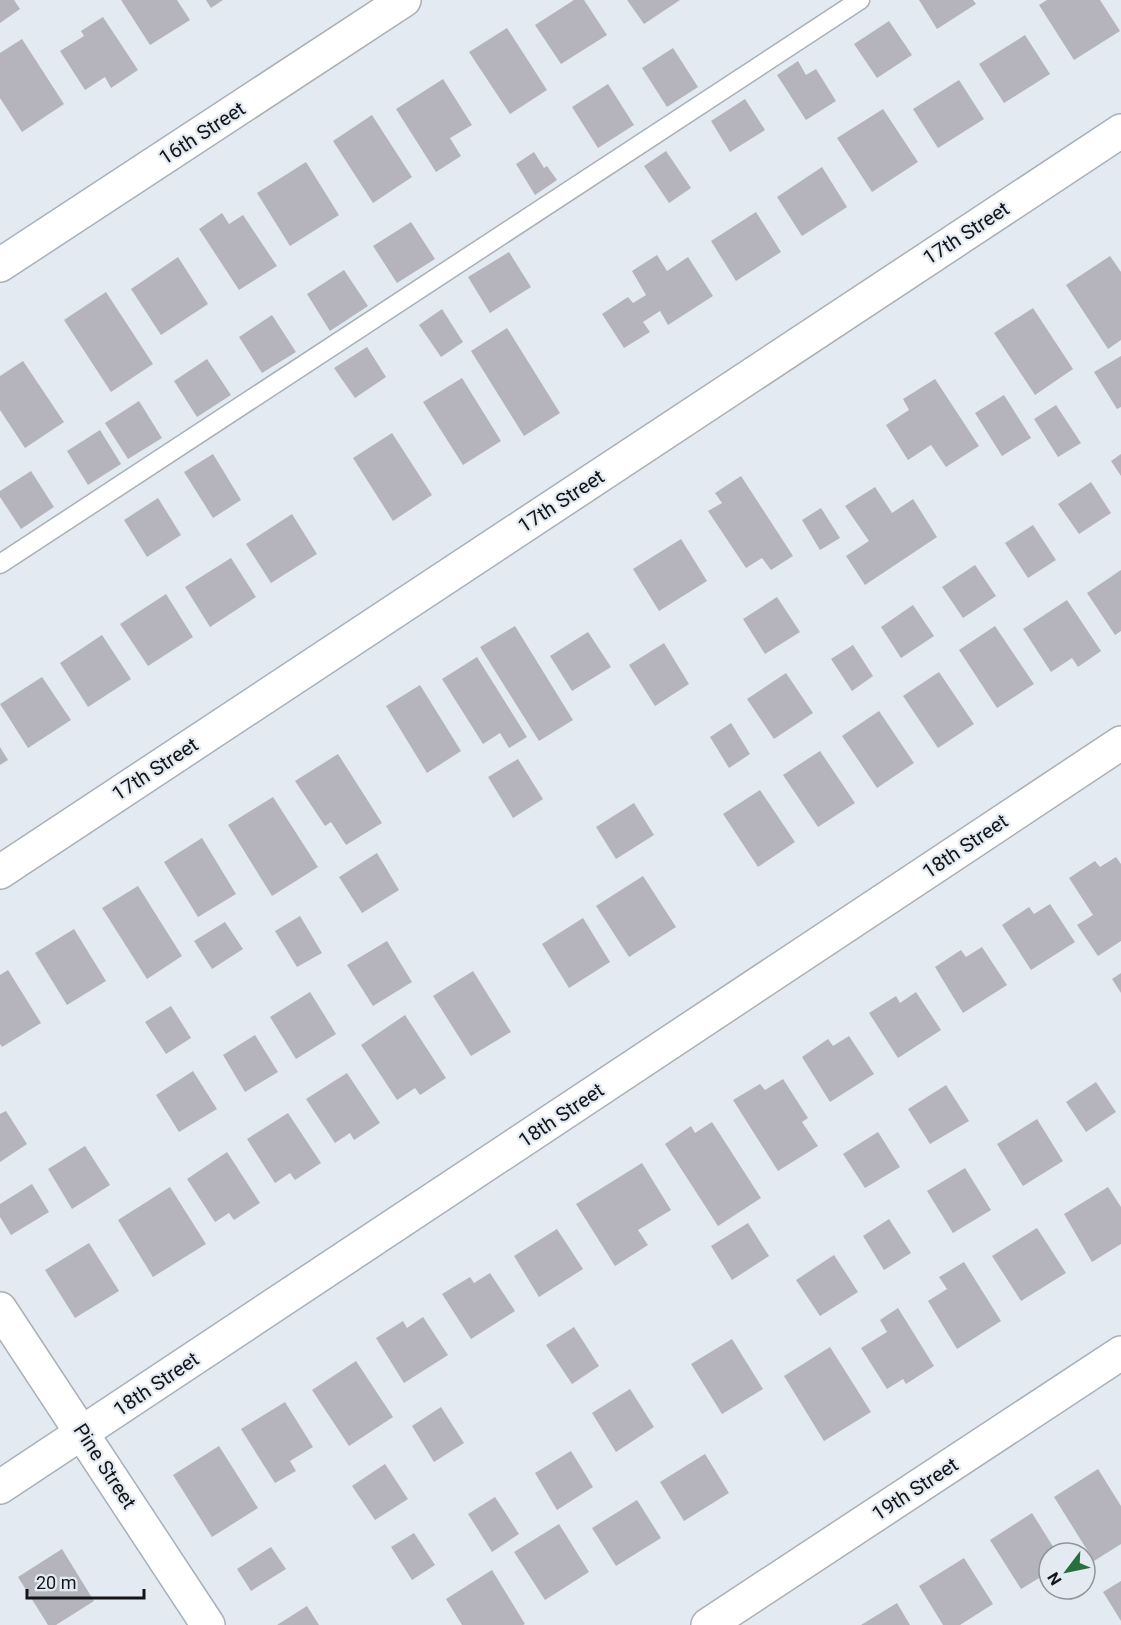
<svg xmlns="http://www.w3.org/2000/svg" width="1121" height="1625" font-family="Roboto,sans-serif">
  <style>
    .building { fill: #b5b4bd }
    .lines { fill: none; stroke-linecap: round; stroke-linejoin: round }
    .lane-casing { stroke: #a9b0b7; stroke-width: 21 }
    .street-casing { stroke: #a9b0b7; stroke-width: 36 }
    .lane { stroke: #fff; stroke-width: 18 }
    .street { stroke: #fff; stroke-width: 33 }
    .labels { text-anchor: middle; stroke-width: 4.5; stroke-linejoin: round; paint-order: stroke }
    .street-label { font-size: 20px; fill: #131518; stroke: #e4eaf1 }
  </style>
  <rect width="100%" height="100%" fill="#e4eaf1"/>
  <g class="building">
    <polygon points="0,0 14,0 20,9 0,23"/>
    <polygon points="121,0 177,0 190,20 150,45"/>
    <polygon points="206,0 223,0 211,8"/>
    <polygon points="574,0 584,0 607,35 561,64 535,25"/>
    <polygon points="627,0 680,0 644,24"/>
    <polygon points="919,0 973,0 976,4 937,29"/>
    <polygon points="1047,0 1100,0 1120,31 1074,60 1039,5"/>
    <polygon points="103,17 138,70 111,88 105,77 85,90 60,51 84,36 81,31"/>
    <polygon points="889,21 912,55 877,78 854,44"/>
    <polygon points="507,28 547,90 510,114 469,52"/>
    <polygon points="1025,35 1050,74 1004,103 979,64"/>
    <polygon points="22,39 64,104 22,132 0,98 0,53"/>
    <polygon points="673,48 698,87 667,107 642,68"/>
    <polygon points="798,61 806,75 816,69 836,101 806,120 777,75"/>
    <polygon points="443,79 472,125 450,138 461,156 436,172 396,109"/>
    <polygon points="959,80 984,119 938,148 913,109"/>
    <polygon points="608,84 634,125 598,148 572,107"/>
    <polygon points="745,99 765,130 730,152 711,121"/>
    <polygon points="883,109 918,162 872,192 837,138"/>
    <polygon points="372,115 412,177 373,203 333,141"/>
    <polygon points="666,151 691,188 669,203 644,166"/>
    <polygon points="534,152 544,168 547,166 557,180 535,195 516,164"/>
    <polygon points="306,162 339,215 290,246 257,193"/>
    <polygon points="822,167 847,207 802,236 777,197"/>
    <polygon points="756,212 781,252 736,281 711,241"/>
    <polygon points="222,213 229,224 243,215 277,266 239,290 199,229"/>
    <polygon points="411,222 435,259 397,283 373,246"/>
    <polygon points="509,252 531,287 490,313 468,277"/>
    <polygon points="657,255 667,271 688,257 713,296 668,325 660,311 643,322 650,332 624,348 602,314 628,297 633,303 646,295 632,271"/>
    <polygon points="1110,256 1121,272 1121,340 1108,349 1066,285"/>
    <polygon points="178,257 208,304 161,335 131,289"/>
    <polygon points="344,270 368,306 330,331 307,294"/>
    <polygon points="106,292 153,364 111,392 64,320"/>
    <polygon points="1033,308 1073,369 1035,395 994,333"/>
    <polygon points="442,309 463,342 441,357 419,325"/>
    <polygon points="272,315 296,352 262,373 239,337"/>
    <polygon points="507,328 560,413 524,436 471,351"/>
    <polygon points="367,347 386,377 355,398 334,368"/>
    <polygon points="1121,356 1121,407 1117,409 1094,372"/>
    <polygon points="207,359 231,395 197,417 174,381"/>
    <polygon points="23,361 64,422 25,448 0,410 0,376"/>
    <polygon points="462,378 501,441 463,465 423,402"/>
    <polygon points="935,379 979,446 946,467 931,445 908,460 886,425 909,410 903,399"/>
    <polygon points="1004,395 1031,438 1002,456 975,413"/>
    <polygon points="139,401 162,438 128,459 105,423"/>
    <polygon points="1056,405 1081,443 1058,457 1034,419"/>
    <polygon points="100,430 121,464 88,485 67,451"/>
    <polygon points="392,433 432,495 393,521 353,458"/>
    <polygon points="213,454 241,500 213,518 184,472"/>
    <polygon points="1121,454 1121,476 1111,461"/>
    <polygon points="31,471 54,507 21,529 0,497 0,491"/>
    <polygon points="741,476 793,556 771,570 762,558 746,568 708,511 722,503 715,493"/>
    <polygon points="1091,482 1111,513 1079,534 1058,504"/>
    <polygon points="875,487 892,513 913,499 937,537 865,585 846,556 869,541 845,506"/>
    <polygon points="158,498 181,535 147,557 124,520"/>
    <polygon points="821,508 840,538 820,550 802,520"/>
    <polygon points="292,514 317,554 271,583 246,544"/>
    <polygon points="1033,525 1056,560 1028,578 1005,543"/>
    <polygon points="681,539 707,581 659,611 633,569"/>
    <polygon points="231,558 256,597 210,627 185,587"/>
    <polygon points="975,565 996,596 963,618 942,587"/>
    <polygon points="1121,570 1121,631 1115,635 1087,593"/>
    <polygon points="166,594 193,637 148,666 120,624"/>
    <polygon points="777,597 800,632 765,654 743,619"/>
    <polygon points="1067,600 1101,651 1078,667 1072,658 1051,672 1023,629"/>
    <polygon points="913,605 934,636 901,658 881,627"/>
    <polygon points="515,626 573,720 539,741 480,647"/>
    <polygon points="995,626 1034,684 997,708 959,650"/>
    <polygon points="588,632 611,667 572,691 550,656"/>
    <polygon points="102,635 131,679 88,707 60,663"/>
    <polygon points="664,643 689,684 655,706 629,665"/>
    <polygon points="853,645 873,676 852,691 831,659"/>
    <polygon points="477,657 527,737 509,748 500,733 483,744 442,679"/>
    <polygon points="939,672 974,724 938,748 903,696"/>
    <polygon points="786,673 813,713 774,739 747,699"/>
    <polygon points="42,677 71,720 28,748 0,704"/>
    <polygon points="420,685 461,751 427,773 386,706"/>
    <polygon points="879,711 914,763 877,788 842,736"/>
    <polygon points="731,723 750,754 729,768 710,737"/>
    <polygon points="0,747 8,760 0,765"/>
    <polygon points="820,751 855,803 818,827 783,775"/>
    <polygon points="338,754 382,823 346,845 331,822 325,826 295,781"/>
    <polygon points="518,759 543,799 513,818 488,777"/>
    <polygon points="760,790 795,842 758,867 723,814"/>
    <polygon points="273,797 318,867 272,896 228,825"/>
    <polygon points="634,803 654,835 616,859 596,827"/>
    <polygon points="202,838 236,894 198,917 164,862"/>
    <polygon points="377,853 399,890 362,913 339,877"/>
    <polygon points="1116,857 1121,864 1121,941 1098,956 1077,925 1093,915 1069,878 1095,861 1100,867"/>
    <polygon points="643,876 676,927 629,957 596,906"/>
    <polygon points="138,886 182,956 147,979 102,908"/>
    <polygon points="1050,904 1075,942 1031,970 1002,925 1029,907 1034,914"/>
    <polygon points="300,916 322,953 297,967 275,931"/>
    <polygon points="583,918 610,962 569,988 542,944"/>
    <polygon points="225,922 243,949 212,969 194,941"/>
    <polygon points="74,929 106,981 67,1005 35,953"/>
    <polygon points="387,941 412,982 373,1006 347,965"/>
    <polygon points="982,947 1007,985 963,1013 935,967 961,950 966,957"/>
    <polygon points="8,970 41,1023 2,1047 0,1044 0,975"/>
    <polygon points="473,971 511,1032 471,1056 433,996"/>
    <polygon points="1121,973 1121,993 1112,979"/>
    <polygon points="310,992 336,1034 296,1059 270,1017"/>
    <polygon points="916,992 941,1030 898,1058 869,1013 896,996 900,1003"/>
    <polygon points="171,1006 191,1038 166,1054 145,1022"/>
    <polygon points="405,1015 446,1078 420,1095 415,1088 397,1100 361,1045"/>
    <polygon points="255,1035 278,1072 245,1092 223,1055"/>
    <polygon points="849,1036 874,1074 830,1102 802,1057 828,1039 833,1046"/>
    <polygon points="193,1071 217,1109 179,1132 156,1095"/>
    <polygon points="347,1073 380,1123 354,1140 350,1133 335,1143 306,1099"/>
    <polygon points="783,1079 808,1118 802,1122 818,1146 778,1171 733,1100 760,1084 765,1090"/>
    <polygon points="1096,1082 1116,1112 1086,1132 1066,1102"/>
    <polygon points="946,1085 969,1121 930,1144 908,1109"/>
    <polygon points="6,1111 27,1144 0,1162 0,1114"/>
    <polygon points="288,1113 321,1163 295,1180 290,1173 275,1183 247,1139"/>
    <polygon points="1037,1119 1063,1161 1023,1186 997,1144"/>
    <polygon points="712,1122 761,1198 718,1226 665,1144 691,1126 695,1133"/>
    <polygon points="878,1132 900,1167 865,1188 843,1154"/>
    <polygon points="85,1146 110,1185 72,1209 48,1169"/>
    <polygon points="227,1152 260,1203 234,1220 229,1213 215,1222 187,1179"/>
    <polygon points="642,1163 671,1210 638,1230 648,1245 615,1266 576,1204"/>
    <polygon points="965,1168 991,1210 953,1233 927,1191"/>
    <polygon points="32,1184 49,1212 11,1235 0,1217 0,1204"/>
    <polygon points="170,1187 206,1244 153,1277 118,1220"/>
    <polygon points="1108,1187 1121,1207 1121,1244 1092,1262 1064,1214"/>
    <polygon points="889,1219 911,1253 884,1270 863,1236"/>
    <polygon points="748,1223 769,1256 732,1280 711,1246"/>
    <polygon points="1037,1228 1066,1273 1021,1301 992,1256"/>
    <polygon points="557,1229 583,1269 539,1297 514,1256"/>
    <polygon points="89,1243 119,1291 75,1318 45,1270"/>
    <polygon points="834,1255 858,1292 820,1316 796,1280"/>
    <polygon points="964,1262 1001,1321 957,1349 928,1301 947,1289 939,1277"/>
    <polygon points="490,1273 515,1311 471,1339 442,1294 470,1277 474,1283"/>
    <polygon points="898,1308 934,1366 906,1384 903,1379 887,1389 861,1348 887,1332 880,1320"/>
    <polygon points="423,1317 448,1355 404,1383 376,1338 403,1321 407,1328"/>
    <polygon points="574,1327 599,1366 572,1384 546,1345"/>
    <polygon points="732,1339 763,1389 722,1414 691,1364"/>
    <polygon points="830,1347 871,1412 824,1441 784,1376"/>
    <polygon points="356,1361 393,1417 349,1446 312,1390"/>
    <polygon points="630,1389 654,1427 616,1452 592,1413"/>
    <polygon points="285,1402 313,1447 290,1461 296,1471 275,1483 241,1429"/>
    <polygon points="441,1407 464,1443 434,1462 412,1426"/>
    <polygon points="219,1446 258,1508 212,1537 173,1475"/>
    <polygon points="571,1451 593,1487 557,1510 535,1473"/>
    <polygon points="705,1454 729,1493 684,1521 660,1482"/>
    <polygon points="385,1464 408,1499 375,1520 352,1486"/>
    <polygon points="1098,1469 1121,1506 1121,1544 1094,1561 1054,1497"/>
    <polygon points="495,1497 519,1534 492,1552 468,1514"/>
    <polygon points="637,1500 661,1538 616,1566 592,1528"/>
    <polygon points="1032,1513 1057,1553 1049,1553 1049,1572 1021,1589 990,1540"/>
    <polygon points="559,1524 589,1572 545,1600 514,1552"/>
    <polygon points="414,1533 435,1565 412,1580 391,1547"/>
    <polygon points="271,1547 286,1569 251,1591 237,1569"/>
    <polygon points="62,1549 94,1601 56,1625 48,1625 18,1577"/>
    <polygon points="964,1558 993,1604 960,1625 943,1625 919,1586"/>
    <polygon points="492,1570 525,1624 523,1625 462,1625 446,1599"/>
    <polygon points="1121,1581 1121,1621 1103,1592"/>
    <polygon points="897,1603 910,1625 861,1625"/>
    <polygon points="307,1606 319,1625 277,1625"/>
  </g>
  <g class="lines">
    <g class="lane-casing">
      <polyline id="lane" points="0,564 860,0"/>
    </g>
    <g class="street-casing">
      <g id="street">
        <polyline points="0,265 404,0"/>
        <polyline points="0,872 1121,131"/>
        <polyline points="0,1309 208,1625"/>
        <polyline points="0,1487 1121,743"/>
        <polyline points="708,1625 1121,1353"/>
      </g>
    </g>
    <use href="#lane" class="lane"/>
    <use href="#street" class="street"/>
  </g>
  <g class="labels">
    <g class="street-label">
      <text transform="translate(202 133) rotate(-33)" y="7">16th Street</text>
      <text transform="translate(966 233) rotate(-33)" y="7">17th Street</text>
      <text transform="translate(561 501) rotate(-33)" y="7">17th Street</text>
      <text transform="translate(155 769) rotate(-33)" y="7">17th Street</text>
      <text transform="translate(965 846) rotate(-34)" y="7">18th Street</text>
      <text transform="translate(561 1115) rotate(-34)" y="7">18th Street</text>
      <text transform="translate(156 1384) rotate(-34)" y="7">18th Street</text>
      <text transform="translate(105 1466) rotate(57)" y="7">Pine Street</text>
      <text transform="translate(915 1489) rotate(-33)" y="7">19th Street</text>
    </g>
  </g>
  <g transform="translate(1067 1571) rotate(238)"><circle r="28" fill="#e4eaf1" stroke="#90959a" stroke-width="1.5"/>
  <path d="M0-4.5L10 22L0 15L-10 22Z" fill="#26703d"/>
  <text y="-9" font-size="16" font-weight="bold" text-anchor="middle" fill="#131518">N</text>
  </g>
  <path d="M27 1589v9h117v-9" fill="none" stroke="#131518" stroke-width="3"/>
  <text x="36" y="1589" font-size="18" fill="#131518" stroke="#e4eaf1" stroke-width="4.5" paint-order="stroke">20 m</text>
</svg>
